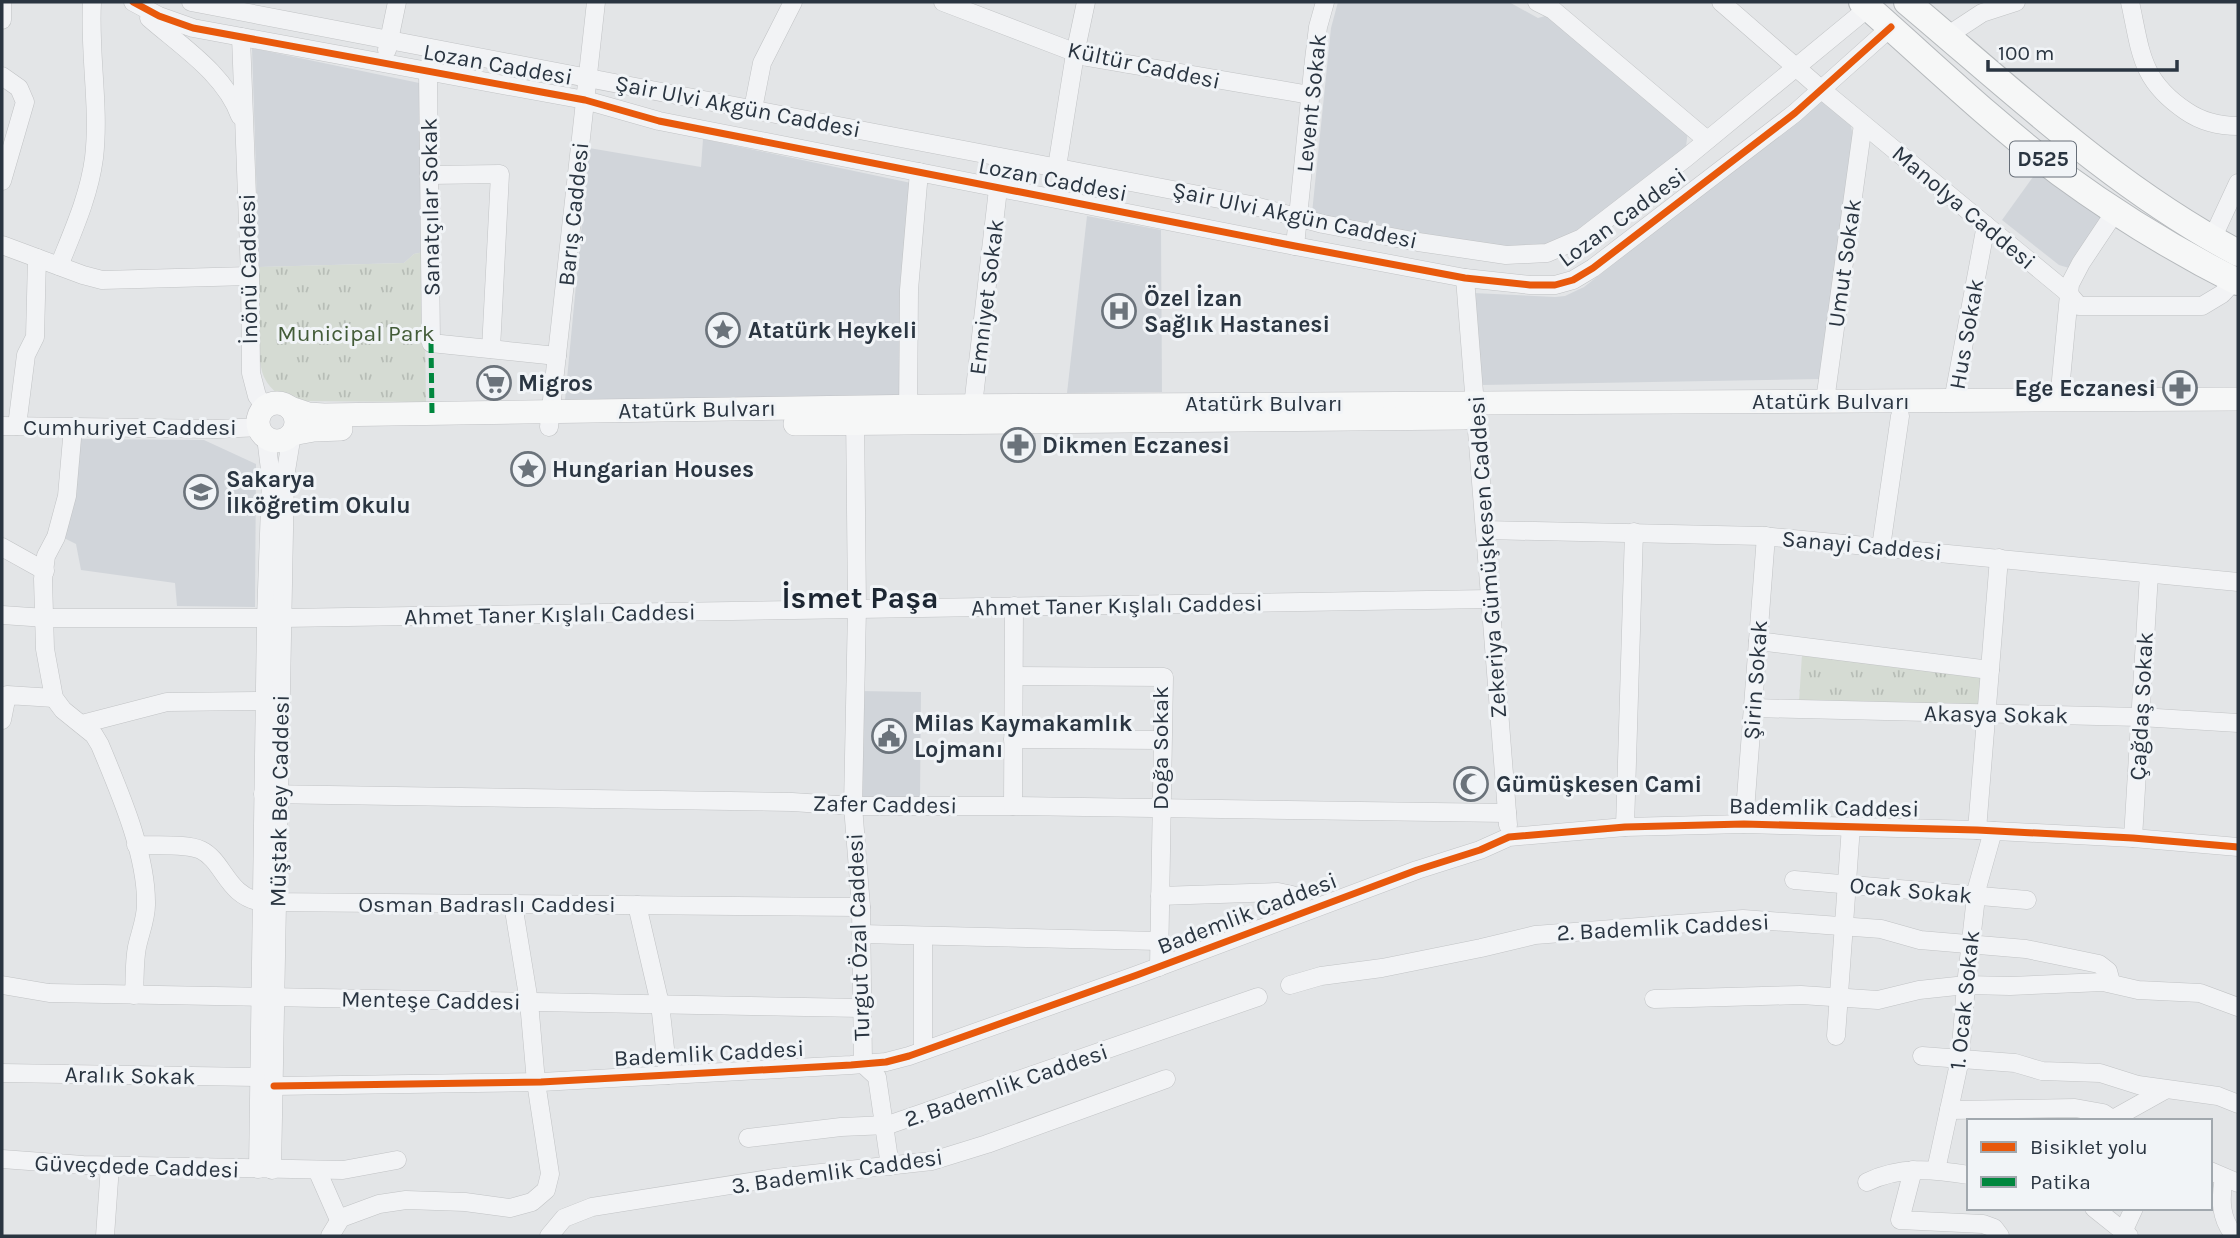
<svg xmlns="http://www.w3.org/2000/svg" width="2240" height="1238" font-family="Karla,sans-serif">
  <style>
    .built { fill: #d1d5da }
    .grass { fill: url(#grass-tufts) }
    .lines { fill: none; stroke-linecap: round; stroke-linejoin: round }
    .minor-casing { stroke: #c1c3c5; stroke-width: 19 }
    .major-casing { stroke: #c0c2c5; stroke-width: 24 }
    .highway-casing { stroke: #b5b9bc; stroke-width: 28 }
    .minor { stroke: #f2f3f5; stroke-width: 18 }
    .major { stroke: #f6f7f7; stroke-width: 23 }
    .highway { stroke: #f6f7f7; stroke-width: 26 }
    .quiet { stroke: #00873e; stroke-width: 5; stroke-dasharray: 10 5; stroke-linecap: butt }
    .cycleway-casing { stroke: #f1f4f7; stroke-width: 11 }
    .cycleway { stroke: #e8590c; stroke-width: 7 }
    .labels { text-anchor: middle; stroke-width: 6; stroke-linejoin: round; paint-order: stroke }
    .shield { fill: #f1f4f7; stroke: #666e78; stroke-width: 2 }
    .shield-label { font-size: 21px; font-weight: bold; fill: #2a3541 }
    .street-label { font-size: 23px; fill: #2a3541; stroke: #f1f4f7 }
    .poi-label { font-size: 23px; font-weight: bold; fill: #2a3541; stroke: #f1f4f7; text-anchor: start }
    .park-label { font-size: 23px; fill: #435c38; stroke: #f1f4f7 }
    .district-label { font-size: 30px; font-weight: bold; fill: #1c2632; stroke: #f1f4f7 }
  </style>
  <defs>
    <pattern id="grass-tufts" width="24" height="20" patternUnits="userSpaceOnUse" patternTransform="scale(1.75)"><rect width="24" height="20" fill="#d5dbd3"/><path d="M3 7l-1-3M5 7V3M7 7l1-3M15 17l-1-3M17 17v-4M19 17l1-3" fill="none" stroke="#b7bdb6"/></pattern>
  </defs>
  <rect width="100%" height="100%" fill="#e3e5e7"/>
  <g class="built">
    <polygon points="1338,2 1509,2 1538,18 1549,15 1688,130 1686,147 1584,227 1551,246 1518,249 1338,220 1312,213 1331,28"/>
    <polygon points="252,48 424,84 424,252 414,254 404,263 259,267"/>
    <polygon points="1822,101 1851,126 1854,143 1820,379 1481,385 1473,293 1555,297 1565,296 1584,287"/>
    <polygon points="703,139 911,183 903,265 901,396 565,400 589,148 701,167"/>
    <polygon points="2038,170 2104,219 2069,268 2059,265 2002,220"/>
    <polygon points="1087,216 1161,230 1162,392 1067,393"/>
    <polygon points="77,439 204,440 256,464 255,607 177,606 175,583 81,570 76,544 60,536"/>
    <polygon points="858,691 921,692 920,800 858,800"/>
  </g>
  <g class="grass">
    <path d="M424,252L426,402L299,401C284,399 271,392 264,377C254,354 260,294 259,267L404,263L414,254Z"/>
    <polygon points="1802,654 1983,676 1980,705 1799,702"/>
  </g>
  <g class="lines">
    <g class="minor-casing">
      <g id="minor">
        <polyline points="133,2 159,16 193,28 585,100 659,121 1295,246 1465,278 1530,285 1555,285 1573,280 1593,268 1795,113 1891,27"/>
        <polyline points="191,2 1251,205 1323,224 1418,242 1506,255 1547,253 1582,238 1687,157 1868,8"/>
        <polyline points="943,2 1087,57 1310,95"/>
        <polyline points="1537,2 1553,10 1707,140"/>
        <polyline points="1721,2 1822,90 2068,293 2079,306 2202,306 2222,294 2235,280"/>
        <path d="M2130,2C2141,52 2140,80 2186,111C2202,122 2219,126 2238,126"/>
        <path d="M149,18C181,46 225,74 240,116"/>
        <polyline points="2,20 2,2"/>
        <polyline points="1947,36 1982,13 2016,2"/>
        <polyline points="241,37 250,276 251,373 257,396 265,407"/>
        <polyline points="387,50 397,2"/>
        <polyline points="428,71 431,343 557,356"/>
        <polyline points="2,76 19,88 25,102 2,181"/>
        <polyline points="753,109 762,63 793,2"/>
        <polyline points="1057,167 1075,54 1086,2"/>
        <polyline points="429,175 500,174 491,349"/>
        <polyline points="2212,239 2238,183"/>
        <polyline points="2,245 83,275 102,280 250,276"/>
        <polyline points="1295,246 1314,60 1318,27 1325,2"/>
        <path d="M59,266C73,231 89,196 94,158C100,107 89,54 92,2"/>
        <polyline points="1465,278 1508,825"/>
        <polyline points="1825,401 1863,124"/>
        <polyline points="1953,401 1986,225"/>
        <polyline points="2059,401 2070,284 2081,263 2115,212"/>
        <polyline points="973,406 998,189"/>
        <polyline points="855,411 857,608 853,806 861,907 863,1064 877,1077 890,1166"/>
        <polyline points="908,419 909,290 919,172"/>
        <polyline points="2,426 217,429 259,427"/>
        <polyline points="17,426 26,355 35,337 37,258"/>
        <path d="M73,427L67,496L56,537L46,556L43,579L45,649L54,698L63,710L94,735L100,745C119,791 147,854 146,905C146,919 140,933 137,947C134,962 135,979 134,995"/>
        <polyline points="549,427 596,2"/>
        <polyline points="1485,530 1762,536 2238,582"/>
        <polyline points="2,547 45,571"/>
        <polyline points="1881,547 1900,416"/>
        <polyline points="2,615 46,618 283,618 1490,599"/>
        <polyline points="1758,641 1990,670"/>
        <polyline points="1014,676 1164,677 1159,967"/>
        <polyline points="1753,708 2140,717 2238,723"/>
        <polyline points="2,720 7,695 54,698"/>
        <polyline points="82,724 167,702 265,701"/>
        <polyline points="1013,739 1162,740"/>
        <polyline points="263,794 792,802 853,806 1013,806 1507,813"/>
        <polyline points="1013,806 1014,606"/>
        <polyline points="1744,824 1766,536"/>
        <polyline points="1625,827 1634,532"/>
        <polyline points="1977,830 1999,558"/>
        <polyline points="2133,838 2149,574"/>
        <path d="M136,845C153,846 187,843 201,850C224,861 227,897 262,902L861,907"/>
        <polyline points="1794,880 2027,900"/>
        <polyline points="1160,896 1278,892 1292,895 1306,911"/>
        <polyline points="637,905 660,1004 668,1075"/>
        <polyline points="861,934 1159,941"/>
        <polyline points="2,985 49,993 862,1008"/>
        <polyline points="1290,985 1321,976 1382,968 1481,948 1535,935 1743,919 1881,929 1920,940 2026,949 2099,964 2108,971 2111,982"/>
        <polyline points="1654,999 1801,995 1878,1000 1919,990 1966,985 2010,986 2103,982 2138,990 2200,993 2238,1007"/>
        <polyline points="1836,1036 1851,826"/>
        <polyline points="923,1050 923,936"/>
        <polyline points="1922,1056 2015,1063 2042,1071 2100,1073 2138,1085 2218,1096 2238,1104"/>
        <polyline points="2,1073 259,1077"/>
        <polyline points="274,1086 541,1082 851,1065 886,1062 909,1056 1137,975 1417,870 1480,850 1509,837 1625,827 1744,824 1977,830 2133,838 2238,847"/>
        <polyline points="1949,1110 2075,1108 2103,1113 2115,1121"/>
        <polyline points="2113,1119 2165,1090"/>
        <polyline points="748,1138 841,1127 888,1125 1258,997"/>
        <polyline points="2,1159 83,1165 343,1170 397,1160"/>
        <polyline points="258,1169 266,618 271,478 266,437"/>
        <polyline points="272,1170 285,477 292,434"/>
        <polyline points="317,1170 339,1220"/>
        <polyline points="1913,1170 1900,1220 1983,1224 1994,1228 2000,1236"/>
        <polyline points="1936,1170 1960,1059 1966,985 1977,888 1993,831"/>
        <polyline points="2210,1171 2238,1183"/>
        <path d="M2224,1178C2220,1199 2220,1219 2235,1236"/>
        <path d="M1867,1182C1900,1166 1933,1169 1969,1175"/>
        <polyline points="2094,1208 2129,1236"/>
        <polyline points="2123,1232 2134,1208"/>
        <polyline points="105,1236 110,1166"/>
        <polyline points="330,1236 341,1218 379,1204 406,1200 465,1202 510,1208 532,1202 546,1190 550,1174 536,1082 529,1002 513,904"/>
        <polyline points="549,1236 564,1218 592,1207 775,1178 932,1161 987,1144 1166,1079"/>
      </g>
    </g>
    <g class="major-casing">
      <g id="major">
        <circle cx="277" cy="422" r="19"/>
        <polyline points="290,408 308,414 324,415 928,406 2238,399"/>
        <polyline points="795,424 1464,418"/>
        <polyline points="292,434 314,430 341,429"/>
      </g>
    </g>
    <g class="highway-casing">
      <g id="highway">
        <path d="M1862,2C1927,59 1991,121 2060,173C2116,214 2176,251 2238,282"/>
        <path d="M1907,2C2013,91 2115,188 2238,253"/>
      </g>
    </g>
    <use href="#minor" class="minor"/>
    <use href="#major" class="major"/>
    <use href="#highway" class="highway"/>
    <polyline class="quiet" points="431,343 432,413"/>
    <g class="cycleway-casing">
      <g id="cycleway">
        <polyline points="133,2 159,16 193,28 585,100 659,121 1295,246 1465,278 1530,285 1555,285 1573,280 1593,268 1795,113 1891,27"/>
        <polyline points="274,1086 541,1082 851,1065 886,1062 909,1056 1137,975 1417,870 1480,850 1509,837 1625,827 1744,824 1977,830 2133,838 2238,847"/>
      </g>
    </g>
    <use href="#cycleway" class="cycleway"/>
  </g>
  <defs>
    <g id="hospital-ring" transform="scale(1.75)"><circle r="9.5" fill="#f1f4f7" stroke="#6b737b" stroke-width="1.5"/><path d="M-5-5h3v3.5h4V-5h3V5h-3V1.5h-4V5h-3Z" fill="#6b737b"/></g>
    <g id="sight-ring" transform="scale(1.75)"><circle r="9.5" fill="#f1f4f7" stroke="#6b737b" stroke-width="1.5"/><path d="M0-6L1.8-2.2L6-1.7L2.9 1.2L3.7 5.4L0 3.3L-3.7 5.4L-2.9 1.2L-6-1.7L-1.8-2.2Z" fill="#6b737b"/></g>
    <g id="supermarket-ring" transform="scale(1.75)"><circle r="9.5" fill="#f1f4f7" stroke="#6b737b" stroke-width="1.5"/><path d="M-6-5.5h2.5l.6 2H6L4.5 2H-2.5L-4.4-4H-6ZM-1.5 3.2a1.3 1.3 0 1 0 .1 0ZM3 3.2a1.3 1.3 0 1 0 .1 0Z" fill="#6b737b"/></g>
    <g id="pharmacy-ring" transform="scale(1.75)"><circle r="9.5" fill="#f1f4f7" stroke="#6b737b" stroke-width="1.5"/><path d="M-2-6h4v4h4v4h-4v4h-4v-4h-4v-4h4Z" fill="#6b737b"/></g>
    <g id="school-ring" transform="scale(1.75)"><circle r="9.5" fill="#f1f4f7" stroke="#6b737b" stroke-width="1.5"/><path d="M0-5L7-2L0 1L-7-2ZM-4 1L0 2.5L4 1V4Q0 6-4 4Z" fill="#6b737b"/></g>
    <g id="civic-ring" transform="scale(1.75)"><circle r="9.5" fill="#f1f4f7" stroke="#6b737b" stroke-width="1.5"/><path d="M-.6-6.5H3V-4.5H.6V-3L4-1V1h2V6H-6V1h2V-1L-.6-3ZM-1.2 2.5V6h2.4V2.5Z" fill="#6b737b"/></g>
    <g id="mosque-ring" transform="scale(1.75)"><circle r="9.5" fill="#f1f4f7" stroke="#6b737b" stroke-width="1.5"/><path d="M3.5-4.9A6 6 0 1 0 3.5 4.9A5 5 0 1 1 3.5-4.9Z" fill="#6b737b"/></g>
  </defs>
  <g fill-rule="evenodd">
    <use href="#hospital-ring" x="1119" y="311"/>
    <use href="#sight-ring" x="723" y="330"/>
    <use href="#supermarket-ring" x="494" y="383"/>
    <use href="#pharmacy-ring" x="2180" y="388"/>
    <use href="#pharmacy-ring" x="1018" y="445"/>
    <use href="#sight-ring" x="528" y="469"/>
    <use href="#school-ring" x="201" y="492"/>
    <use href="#civic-ring" x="889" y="736"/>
    <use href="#mosque-ring" x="1471" y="784"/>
  </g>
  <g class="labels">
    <rect class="shield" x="2010" y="141.5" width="66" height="35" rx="5"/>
    <g class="shield-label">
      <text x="2043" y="166">D525</text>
    </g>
    <g class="street-label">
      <text transform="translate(498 64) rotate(10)" y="8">Lozan Caddesi</text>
      <text transform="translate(1144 65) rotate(12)" y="8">Kültür Caddesi</text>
      <text transform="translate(1311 103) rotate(-84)" y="8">Levent Sokak</text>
      <text transform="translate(738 106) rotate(11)" y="8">Şair Ulvi Akgün Caddesi</text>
      <text transform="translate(1053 179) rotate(11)" y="8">Lozan Caddesi</text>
      <text transform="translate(430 207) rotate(-91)" y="8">Sanatçılar Sokak</text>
      <text transform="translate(1964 207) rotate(40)" y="8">Manolya Caddesi</text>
      <text transform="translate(573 214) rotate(-84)" y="8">Barış Caddesi</text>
      <text transform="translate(1295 215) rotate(12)" y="8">Şair Ulvi Akgün Caddesi</text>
      <text transform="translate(1622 217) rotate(-36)" y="8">Lozan Caddesi</text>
      <text transform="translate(1844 263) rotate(-82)" y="8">Umut Sokak</text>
      <text transform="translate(248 269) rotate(-91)" y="8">İnönü Caddesi</text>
      <text transform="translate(986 297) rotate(-83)" y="8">Emniyet Sokak</text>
      <text transform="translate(1966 334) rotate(-80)" y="8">Hus Sokak</text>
      <text x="1831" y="409">Atatürk Bulvarı</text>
      <text x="1264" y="411">Atatürk Bulvarı</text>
      <text transform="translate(697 409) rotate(-1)" y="8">Atatürk Bulvarı</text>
      <text x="130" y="435">Cumhuriyet Caddesi</text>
      <text transform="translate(1862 545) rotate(5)" y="8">Sanayi Caddesi</text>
      <text transform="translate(1487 557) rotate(-94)" y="8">Zekeriya Gümüşkesen Caddesi</text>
      <text transform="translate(1117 605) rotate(-1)" y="8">Ahmet Taner Kışlalı Caddesi</text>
      <text transform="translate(550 614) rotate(-1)" y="8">Ahmet Taner Kışlalı Caddesi</text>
      <text transform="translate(1755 680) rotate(-86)" y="8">Şirin Sokak</text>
      <text transform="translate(2141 706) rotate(-87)" y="8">Çağdaş Sokak</text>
      <text transform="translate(1996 714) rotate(1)" y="8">Akasya Sokak</text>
      <text transform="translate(1160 748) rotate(-90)" y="8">Doğa Sokak</text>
      <text transform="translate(279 801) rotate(-89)" y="8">Müştak Bey Caddesi</text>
      <text transform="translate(885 804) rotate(1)" y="8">Zafer Caddesi</text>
      <text transform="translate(1824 807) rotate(1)" y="8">Bademlik Caddesi</text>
      <text transform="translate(1911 890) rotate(5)" y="8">Ocak Sokak</text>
      <text x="487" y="912">Osman Badraslı Caddesi</text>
      <text transform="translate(1247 913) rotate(-21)" y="8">Bademlik Caddesi</text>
      <text transform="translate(1663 927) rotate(-3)" y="8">2. Bademlik Caddesi</text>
      <text transform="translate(858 937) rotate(-92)" y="8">Turgut Özal Caddesi</text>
      <text transform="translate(431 1000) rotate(1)" y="8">Menteşe Caddesi</text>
      <text transform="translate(1964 1000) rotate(-84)" y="8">1. Ocak Sokak</text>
      <text transform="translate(709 1053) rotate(-3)" y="8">Bademlik Caddesi</text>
      <text transform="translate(130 1075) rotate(1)" y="8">Aralık Sokak</text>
      <text transform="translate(1006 1085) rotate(-19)" y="8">2. Bademlik Caddesi</text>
      <text transform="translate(137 1166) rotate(2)" y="8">Güveçdede Caddesi</text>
      <text transform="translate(837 1171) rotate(-8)" y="8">3. Bademlik Caddesi</text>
    </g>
    <g class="poi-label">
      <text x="1144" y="306">Özel İzan<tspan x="1144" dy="26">Sağlık Hastanesi</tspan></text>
      <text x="748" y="338">Atatürk Heykeli</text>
      <text x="518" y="391">Migros</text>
      <text x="2156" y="396" text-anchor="end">Ege Eczanesi</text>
      <text x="1042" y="453">Dikmen Eczanesi</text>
      <text x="552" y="477">Hungarian Houses</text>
      <text x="226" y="487">Sakarya<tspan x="226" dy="26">İlköğretim Okulu</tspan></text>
      <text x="914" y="731">Milas Kaymakamlık<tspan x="914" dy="26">Lojmanı</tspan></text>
      <text x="1496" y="792">Gümüşkesen Cami</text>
    </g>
    <g class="park-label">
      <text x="356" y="341">Municipal Park</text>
    </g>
    <g class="district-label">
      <text x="860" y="608">İsmet Paşa</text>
    </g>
  </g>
  <rect width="2240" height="1238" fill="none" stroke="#2a3541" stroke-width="7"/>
  <rect x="1967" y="1119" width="245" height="91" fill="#f1f4f7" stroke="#a1a8ae" stroke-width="2"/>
  <rect x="1981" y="1142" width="35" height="10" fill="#e8590c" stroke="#a1a8ae" stroke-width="2"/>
  <text x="2030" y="1154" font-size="21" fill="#2a3541">Bisiklet yolu</text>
  <rect x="1981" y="1177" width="35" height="10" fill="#00873e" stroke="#a1a8ae" stroke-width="2"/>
  <text x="2030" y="1189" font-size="21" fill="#2a3541">Patika</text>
  <path d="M1988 60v10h189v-10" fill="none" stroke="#2a3541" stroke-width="3.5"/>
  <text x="1998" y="60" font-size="21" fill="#2a3541" stroke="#f1f4f7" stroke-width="5" paint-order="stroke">100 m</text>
</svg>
